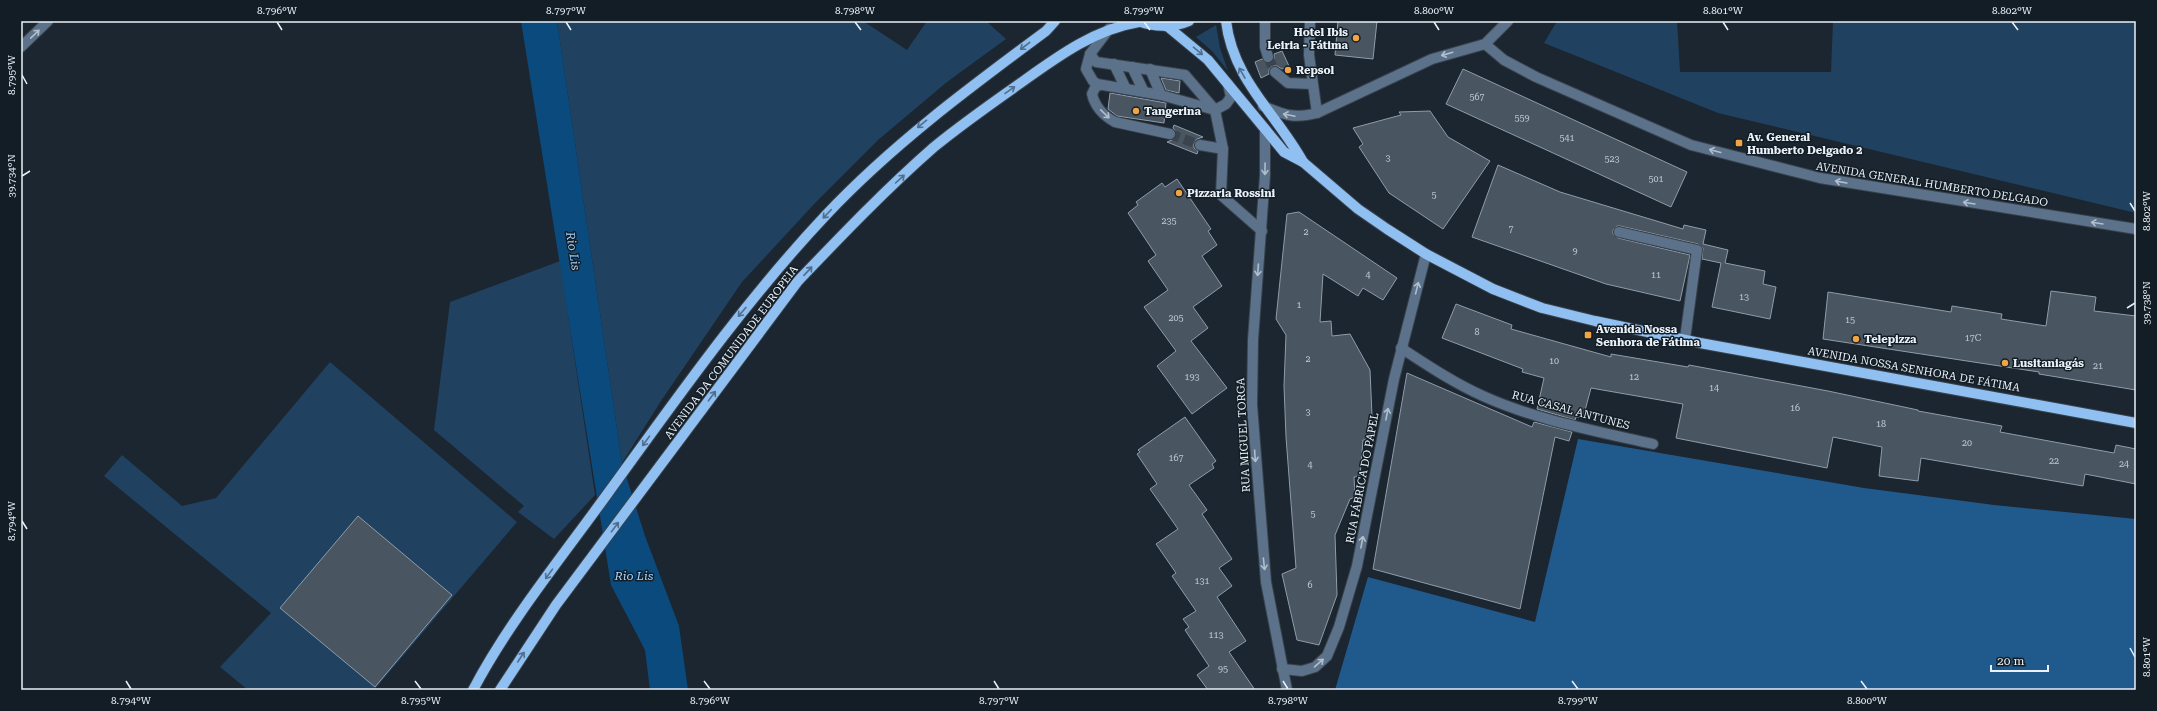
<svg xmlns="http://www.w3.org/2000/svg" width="2157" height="711" font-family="'Roboto Serif',serif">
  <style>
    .green { fill: #204160 }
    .forest { fill: #205a8d }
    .water { fill: #0b4a7c }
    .building { fill: #495560; stroke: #8f9ca9 }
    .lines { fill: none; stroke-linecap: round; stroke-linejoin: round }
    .minor-tunnel { stroke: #3b444e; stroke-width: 10; stroke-dasharray: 10 5; stroke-linecap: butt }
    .minor-casing { stroke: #39424c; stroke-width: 12 }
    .major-casing { stroke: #39424c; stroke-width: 12 }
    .minor { stroke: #5b728a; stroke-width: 10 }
    .major { stroke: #8fc0f1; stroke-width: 10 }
    .oneway { stroke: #b1becc }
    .oneway2 { stroke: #516e8c }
    .ticks { fill: none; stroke: #eaf1f8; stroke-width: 1.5 }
    .poi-dot { fill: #f3a442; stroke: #131d26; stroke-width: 1.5 }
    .labels { text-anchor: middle; stroke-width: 3; stroke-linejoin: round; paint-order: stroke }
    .number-label { font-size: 9px; fill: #c2cad2 }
    .poi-label { font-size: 11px; font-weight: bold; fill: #eaf1f8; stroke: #131d26; text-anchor: start }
    .street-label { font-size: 11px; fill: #eaf1f8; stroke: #131d26 }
    .water-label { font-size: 12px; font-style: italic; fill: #a3d1fe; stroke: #131d26 }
    .neatline { fill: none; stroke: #eaf1f8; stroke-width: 1.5 }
    .ticks-label { font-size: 10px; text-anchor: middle; fill: #eaf1f8 }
  </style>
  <rect width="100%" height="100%" fill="#1c2630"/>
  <g class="green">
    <polygon points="557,21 863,21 907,50 927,21 986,21 1006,39 947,82 878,140 816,202 742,282 661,401 622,463"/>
    <polygon points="1557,21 1677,21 1680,72 1831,72 1833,21 2136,21 2136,213 1718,113 1544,43"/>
    <polygon points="1216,25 1220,48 1228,71 1212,51 1196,37"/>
    <polygon points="560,261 595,495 554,539 518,512 524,506 434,430 450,302"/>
    <polygon points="330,362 517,522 374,690 248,690 220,667 271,613 104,476 122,455 182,506 216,498"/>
  </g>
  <polygon class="forest" points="1578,439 1864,488 1994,505 2136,519 2136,690 1335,690 1368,577 1535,622"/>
  <polygon class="water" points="521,21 557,21 622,463 645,536 679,626 688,690 650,690 645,650 611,585"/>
  <g class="building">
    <polygon points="1338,21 1377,21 1373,59 1335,55"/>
    <polygon points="1282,51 1289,66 1282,69 1277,66 1272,66 1269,70 1269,74 1261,78 1255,62 1262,59 1266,63 1270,63 1274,59 1274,54"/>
    <polygon points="1463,69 1687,172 1671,207 1446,104"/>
    <polygon points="1161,78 1180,81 1179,93 1166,90"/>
    <polygon points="1110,93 1166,103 1164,123 1117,116 1108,109"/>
    <polygon points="1430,111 1448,137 1490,161 1443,229 1389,193 1359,147 1363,144 1353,128 1401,115 1399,112"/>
    <polygon points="1174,125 1203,137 1197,139 1194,144 1194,148 1198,151 1197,154 1167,142 1172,140 1176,136 1176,132 1173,128"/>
    <polygon points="1498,165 1560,192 1683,229 1684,225 1706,230 1703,244 1728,250 1725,263 1765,271 1763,284 1776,287 1770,319 1712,307 1721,263 1702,259 1703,248 1698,244 1620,226 1617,226 1613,230 1613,234 1618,238 1690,255 1680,301 1606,284 1472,237"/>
    <polygon points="1177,179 1211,229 1208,231 1217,245 1202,256 1222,286 1193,307 1208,328 1191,341 1227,388 1192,414 1157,366 1176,351 1144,307 1168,290 1148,261 1156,255 1128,213 1138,205 1136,202 1162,183 1165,187"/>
    <polygon points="1299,212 1397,278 1383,300 1363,288 1358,296 1323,274 1320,322 1331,321 1332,336 1350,334 1370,370 1373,439 1363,440 1360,476 1354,477 1355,497 1350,499 1335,535 1337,595 1319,645 1297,640 1282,574 1296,568 1286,437 1284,386 1286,335 1276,319 1287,214"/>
    <polygon points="2051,291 2096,297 2094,311 2136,316 2136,390 2039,374 2039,372 1823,339 1828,292 1951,312 1952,306 2002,314 2001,319 2046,326"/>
    <polygon points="1456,304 1512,325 1511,329 1611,357 1611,354 1688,367 1689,365 1828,391 1918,410 1918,411 2002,426 2000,432 2114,453 2116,445 2136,449 2136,484 2085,474 2083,486 1921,458 1918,481 1879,476 1882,447 1833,437 1827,468 1676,438 1683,404 1591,388 1583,418 1576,417 1575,420 1568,418 1537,409 1544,378 1522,372 1523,369 1442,338"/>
    <polygon points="1407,373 1532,427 1534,422 1572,432 1569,441 1555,437 1520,609 1373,569"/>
    <polygon points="1185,417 1216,461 1212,464 1214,468 1189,485 1207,510 1202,514 1232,559 1219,568 1232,586 1217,597 1246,641 1229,652 1255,690 1208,690 1197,675 1209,666 1185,630 1189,627 1183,619 1196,611 1172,576 1176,573 1156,544 1178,529 1150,489 1157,484 1137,454 1140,452 1138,450"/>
    <polygon points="358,516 452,595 375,687 280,608"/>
  </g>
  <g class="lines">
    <g class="minor-tunnel">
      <polyline points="1268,57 1275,72"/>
      <polyline points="1170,134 1200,145"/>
    </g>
    <g class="minor-casing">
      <g id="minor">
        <polyline points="1265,21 1265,47 1268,57"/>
        <polyline points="1310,21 1309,55 1317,113"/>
        <polyline points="1109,29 1090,54 1086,69 1093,81 1097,84 1161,95 1215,110 1226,104 1231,97 1228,84"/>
        <polyline points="1485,44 1504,60 1536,77 1691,145 1820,178 2136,229"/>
        <polyline points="21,47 48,21"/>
        <polyline points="1090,54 1096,62 1185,75 1215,110 1223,149 1221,195 1262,231"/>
        <polyline points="1114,64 1126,89"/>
        <polyline points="1132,67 1144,92"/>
        <polyline points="1150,69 1161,95"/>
        <polyline points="1275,72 1288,83 1312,84"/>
        <path d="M1101,85L1096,86L1092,94C1095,107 1104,116 1115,122L1170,134"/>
        <path d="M1263,106C1285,115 1293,119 1317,113L1432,59L1485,44L1508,21"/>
        <polyline points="1265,130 1265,175 1253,340 1252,405 1266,582 1287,690"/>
        <polyline points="1200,145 1223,149"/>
        <polyline points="1619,232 1697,250 1685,339"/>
        <path d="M1401,348C1427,365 1454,383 1483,396C1536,420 1596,431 1653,444"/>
        <polyline points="1282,669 1302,671 1315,667 1327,656 1339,627 1357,566 1394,379 1426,254"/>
      </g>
    </g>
    <g class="major-casing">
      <g id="major">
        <path d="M1138,21C1154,27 1173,28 1189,21"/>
        <path d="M1226,21C1233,80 1276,113 1303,162"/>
        <polyline points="1167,26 1208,60 1284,152 1303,162 1358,209 1387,229 1426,254 1493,289 1542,308 1595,321 1700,343 2136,423"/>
        <path d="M473,690C510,620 562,557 608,493C677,398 745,301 826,215C892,145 969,88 1046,31L1055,21"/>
        <path d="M500,690L556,605L798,281C842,235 886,189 934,147C962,124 992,103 1022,82C1057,57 1095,29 1139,22"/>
      </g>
    </g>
    <use href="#minor" class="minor"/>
    <use href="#major" class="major"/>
  </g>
  <defs><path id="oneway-shaft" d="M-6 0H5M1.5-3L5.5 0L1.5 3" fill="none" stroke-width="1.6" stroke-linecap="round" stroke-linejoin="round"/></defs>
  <g class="oneway">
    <use href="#oneway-shaft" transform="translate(35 34) rotate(-44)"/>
    <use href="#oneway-shaft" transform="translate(1447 54) rotate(164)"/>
    <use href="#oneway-shaft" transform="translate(1105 114) rotate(44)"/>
    <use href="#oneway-shaft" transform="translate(1289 115) rotate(-168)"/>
    <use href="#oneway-shaft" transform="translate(1715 151) rotate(-165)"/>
    <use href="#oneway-shaft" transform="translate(1265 169) rotate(91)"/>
    <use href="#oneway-shaft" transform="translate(1841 182) rotate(-170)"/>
    <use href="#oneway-shaft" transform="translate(1969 203) rotate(-171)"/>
    <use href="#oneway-shaft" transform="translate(2097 223) rotate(-171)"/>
    <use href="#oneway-shaft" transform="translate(1258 270) rotate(94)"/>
    <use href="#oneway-shaft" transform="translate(1417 288) rotate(-76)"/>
    <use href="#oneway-shaft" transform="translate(1387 414) rotate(-79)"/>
    <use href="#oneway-shaft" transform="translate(1255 456) rotate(86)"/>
    <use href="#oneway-shaft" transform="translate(1362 542) rotate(-79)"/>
    <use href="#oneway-shaft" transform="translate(1264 564) rotate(84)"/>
    <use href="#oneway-shaft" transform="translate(1319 663) rotate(-41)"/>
  </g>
  <g class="oneway2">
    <use href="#oneway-shaft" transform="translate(1025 46) rotate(143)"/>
    <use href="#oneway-shaft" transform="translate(1198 51) rotate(40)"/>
    <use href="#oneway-shaft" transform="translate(1242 73) rotate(-120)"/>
    <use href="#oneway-shaft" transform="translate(1010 90) rotate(-35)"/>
    <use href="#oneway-shaft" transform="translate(922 124) rotate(141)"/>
    <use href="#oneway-shaft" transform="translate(900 179) rotate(-42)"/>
    <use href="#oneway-shaft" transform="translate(827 214) rotate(134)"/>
    <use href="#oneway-shaft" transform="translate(808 271) rotate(-47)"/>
    <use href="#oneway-shaft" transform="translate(742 312) rotate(130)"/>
    <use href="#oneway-shaft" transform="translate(712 396) rotate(-53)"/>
    <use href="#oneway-shaft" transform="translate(646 441) rotate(126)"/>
    <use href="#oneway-shaft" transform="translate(615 527) rotate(-53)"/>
    <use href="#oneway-shaft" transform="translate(549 574) rotate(126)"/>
    <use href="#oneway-shaft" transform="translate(521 657) rotate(-57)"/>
  </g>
  <path class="ticks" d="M277,22L282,30M566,22L571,30M855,22L861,30M1144,22L1150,30M1434,22L1439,30M1723,22L1728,30M2012,22L2018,30M22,75L27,84M22,176L30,171M2130,203L2135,211M2127,308L2135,303M22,521L27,529M2130,648L2135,657M126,681L131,689M415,681L421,689M704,681L710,689M994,681L999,689M1283,681L1288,689M1572,681L1578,689M1861,681L1867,689"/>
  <g class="poi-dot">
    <circle cx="1356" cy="38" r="4"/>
    <circle cx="1288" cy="70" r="4"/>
    <circle cx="1136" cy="111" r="4"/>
    <rect x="1735" y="139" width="8" height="8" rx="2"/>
    <circle cx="1179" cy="193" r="4"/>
    <rect x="1584" y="331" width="8" height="8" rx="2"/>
    <circle cx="1856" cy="339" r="4"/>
    <circle cx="2005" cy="363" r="4"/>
  </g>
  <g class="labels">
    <g class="number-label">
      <text x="1477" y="100">567</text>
      <text x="1522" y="121">559</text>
      <text x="1567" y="141">541</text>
      <text x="1388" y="161">3</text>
      <text x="1612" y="162">523</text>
      <text x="1656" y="182">501</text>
      <text x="1434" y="198">5</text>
      <text x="1169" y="224">235</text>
      <text x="1511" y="232">7</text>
      <text x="1306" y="235">2</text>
      <text x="1575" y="254">9</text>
      <text x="1368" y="278">4</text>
      <text x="1656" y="278">11</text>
      <text x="1744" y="300">13</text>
      <text x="1299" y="308">1</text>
      <text x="1176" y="321">205</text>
      <text x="1850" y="323">15</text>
      <text x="1477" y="335">8</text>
      <text x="1973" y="341">17C</text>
      <text x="1308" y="362">2</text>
      <text x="1554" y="364">10</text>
      <text x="2098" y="369">21</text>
      <text x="1192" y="380">193</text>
      <text x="1634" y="380">12</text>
      <text x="1714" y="391">14</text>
      <text x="1795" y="411">16</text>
      <text x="1308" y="415">3</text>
      <text x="1881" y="427">18</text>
      <text x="1967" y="446">20</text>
      <text x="1176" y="461">167</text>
      <text x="2054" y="464">22</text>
      <text x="2124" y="467">24</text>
      <text x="1310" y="468">4</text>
      <text x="1313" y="517">5</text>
      <text x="1202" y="584">131</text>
      <text x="1310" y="588">6</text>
      <text x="1216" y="638">113</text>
      <text x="1223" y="672">95</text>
    </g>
    <g class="poi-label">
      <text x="1348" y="36" text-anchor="end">Hotel Ibis<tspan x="1348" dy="13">Leiria - Fátima</tspan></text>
      <text x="1296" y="74">Repsol</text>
      <text x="1144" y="115">Tangerina</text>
      <text x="1747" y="141">Av. General<tspan x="1747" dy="13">Humberto Delgado 2</tspan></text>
      <text x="1187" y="197">Pizzaria Rossini</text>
      <text x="1596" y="333">Avenida Nossa<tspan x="1596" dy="13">Senhora de Fátima</tspan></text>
      <text x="1864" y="343">Telepizza</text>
      <text x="2013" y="367">Lusitaniagás</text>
    </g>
    <g class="street-label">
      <text transform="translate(1932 184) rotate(9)" y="4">AVENIDA GENERAL HUMBERTO DELGADO</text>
      <text transform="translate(731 352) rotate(-53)" y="4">AVENIDA DA COMUNIDADE EUROPEIA</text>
      <text transform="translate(1914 369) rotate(10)" y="4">AVENIDA NOSSA SENHORA DE FÁTIMA</text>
      <text transform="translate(1571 410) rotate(15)" y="4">RUA CASAL ANTUNES</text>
      <text transform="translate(1243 435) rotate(-93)" y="4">RUA MIGUEL TORGA</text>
      <text transform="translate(1362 478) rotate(-79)" y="4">RUA FÁBRICA DO PAPEL</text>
    </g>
    <g class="water-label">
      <text transform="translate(573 251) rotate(81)" y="4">Rio Lis</text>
      <text x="634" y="580">Rio Lis</text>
    </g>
  </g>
  <rect width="2157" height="711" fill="none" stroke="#131d26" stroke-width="44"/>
  <path d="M1991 665v6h57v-6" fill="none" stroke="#eaf1f8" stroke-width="2"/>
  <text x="1997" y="665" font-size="12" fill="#eaf1f8" stroke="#131d26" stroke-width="3" paint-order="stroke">20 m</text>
  <rect x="22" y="22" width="2113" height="667" class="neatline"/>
  <g class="ticks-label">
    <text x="277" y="14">8.796°W</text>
    <text x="566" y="14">8.797°W</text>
    <text x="855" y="14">8.798°W</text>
    <text x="1144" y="14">8.799°W</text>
    <text x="1434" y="14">8.800°W</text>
    <text x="1723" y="14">8.801°W</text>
    <text x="2012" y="14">8.802°W</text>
    <text transform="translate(11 75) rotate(-90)" y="4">8.795°W</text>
    <text transform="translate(11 176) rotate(-90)" y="4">39.734°N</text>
    <text transform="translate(2146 211) rotate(-90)" y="4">8.802°W</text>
    <text transform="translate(2146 303) rotate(-90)" y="4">39.738°N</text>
    <text transform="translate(11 521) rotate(-90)" y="4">8.794°W</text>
    <text transform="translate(2146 657) rotate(-90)" y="4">8.801°W</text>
    <text x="131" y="704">8.794°W</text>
    <text x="421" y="704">8.795°W</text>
    <text x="710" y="704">8.796°W</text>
    <text x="999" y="704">8.797°W</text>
    <text x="1288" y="704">8.798°W</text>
    <text x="1578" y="704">8.799°W</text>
    <text x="1867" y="704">8.800°W</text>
  </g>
</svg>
